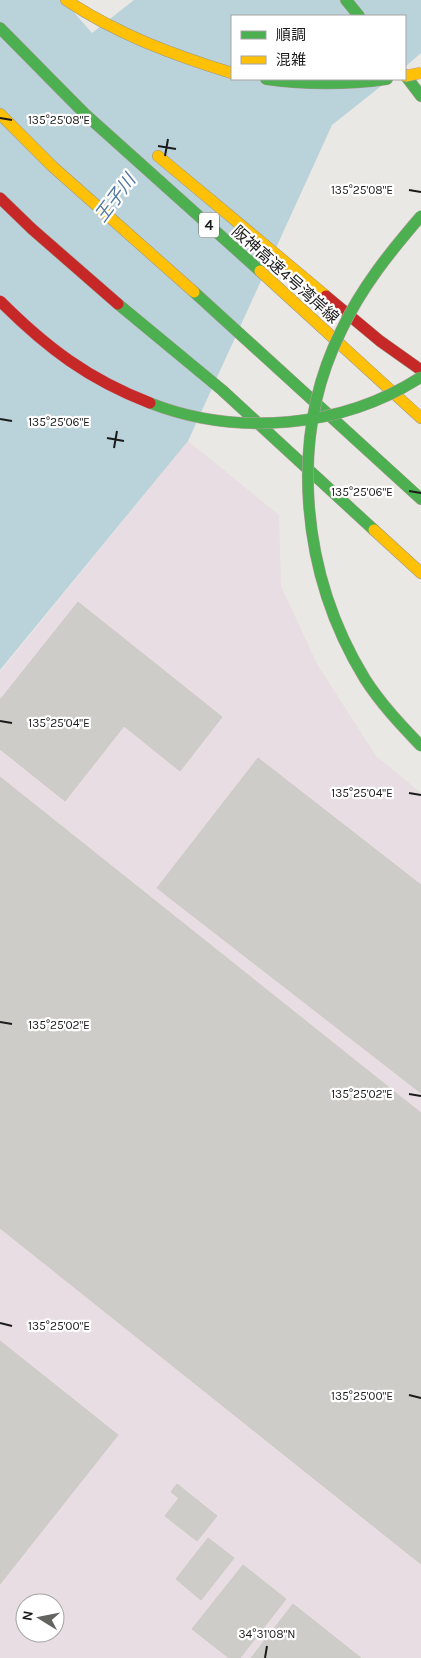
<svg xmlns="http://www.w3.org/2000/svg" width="421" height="1658" font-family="Karla,'Noto Sans JP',sans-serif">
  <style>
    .industrial { fill: #e7dde2; fill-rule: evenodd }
    .water { fill: #bad2da }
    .building { fill: #ceccc9; stroke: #cdcac6 }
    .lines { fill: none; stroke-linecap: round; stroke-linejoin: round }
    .fast-casing { stroke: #9d9684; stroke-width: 12 }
    .slow-casing { stroke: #9d9684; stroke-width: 12 }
    .jam-casing { stroke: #9d9684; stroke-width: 12 }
    .fast { stroke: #4caf50; stroke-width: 11 }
    .slow { stroke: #ffc107; stroke-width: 11 }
    .jam { stroke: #c62828; stroke-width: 11 }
    .fast-bridge-casing { stroke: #bc9fa6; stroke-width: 12; stroke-linecap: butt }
    .slow-bridge-casing { stroke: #bc9fa6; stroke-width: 12; stroke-linecap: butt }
    .jam-bridge-casing { stroke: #bc9fa6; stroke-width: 12; stroke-linecap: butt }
    .fast-bridge { stroke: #4caf50; stroke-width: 11 }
    .slow-bridge { stroke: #ffc107; stroke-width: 11 }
    .jam-bridge { stroke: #c62828; stroke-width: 11 }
    .ticks { fill: none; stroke: #1b1b1b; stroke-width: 2 }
    .labels { text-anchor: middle; stroke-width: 4.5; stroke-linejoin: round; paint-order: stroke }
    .shield { fill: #fff; stroke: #5f5f5f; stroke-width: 1 }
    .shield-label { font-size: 15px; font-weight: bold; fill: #1b1b1b }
    .street-label { font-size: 16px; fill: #1b1b1b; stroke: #fff }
    .water-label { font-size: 18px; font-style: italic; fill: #5277a1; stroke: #fff }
    .ticks-label { font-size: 12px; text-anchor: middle; fill: #1b1b1b; stroke: #fff; stroke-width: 4.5; stroke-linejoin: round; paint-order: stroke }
  </style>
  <rect width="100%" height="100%" fill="#eae8e4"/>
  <path class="industrial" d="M188,441L279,515L281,586L317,664L376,756L421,793V1658H0V672ZM25,1603H55V1633H25Z"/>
  <polygon class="water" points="0,0 63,0 92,33 134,0 421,0 421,53 405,67 405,16 232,16 232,79 390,79 332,125 188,441 0,670"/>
  <g class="building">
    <polygon points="78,602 222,717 180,771 124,726 65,801 0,749 0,700"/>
    <polygon points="258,758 421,885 421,1093 157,888"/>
    <polygon points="0,777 421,1113 421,1564 0,1228"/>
    <polygon points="0,1341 118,1435 0,1584"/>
    <polygon points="177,1484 217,1516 197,1541 165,1516 179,1498 171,1492"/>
    <polygon points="208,1538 234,1558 201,1600 176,1579"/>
    <polygon points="243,1565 286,1599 240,1658 229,1658 192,1629"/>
    <polygon points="293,1604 361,1658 251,1658"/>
  </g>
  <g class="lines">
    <g class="fast-casing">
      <g id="fast">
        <polyline points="346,0 359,16"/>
        <polyline points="0,28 85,114 260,271"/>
        <polyline points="405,75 421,96"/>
        <path d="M266,79C308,85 345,85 387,79"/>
        <polyline points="194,292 421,499"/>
        <polyline points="118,304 222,390 374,530"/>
      </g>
    </g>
    <g class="slow-casing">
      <g id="slow">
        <path d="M66,0C117,34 173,55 232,73"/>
        <polyline points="0,114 52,166 194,292"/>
        <polyline points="158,156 326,296"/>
        <polyline points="260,271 421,418"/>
        <polyline points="374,530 421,573"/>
      </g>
    </g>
    <g class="jam-casing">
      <g id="jam">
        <polyline points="0,198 32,229 118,304"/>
        <polyline points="326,296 380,341 421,370"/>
      </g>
    </g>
    <use href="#fast" class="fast"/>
    <use href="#slow" class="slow"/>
    <use href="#jam" class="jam"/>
    <g class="fast-bridge-casing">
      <g id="fast-bridge">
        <path d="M421,216C390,252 361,288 341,331C287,440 302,576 365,679C381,704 401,725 421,746"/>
        <path d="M150,403C237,437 342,428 421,377"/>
      </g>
    </g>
    <g class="slow-bridge-casing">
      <polyline id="slow-bridge" points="405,76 421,73"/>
    </g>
    <g class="jam-bridge-casing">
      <path id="jam-bridge" d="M0,301C47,348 88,379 150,403"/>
    </g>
    <use href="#fast-bridge" class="fast-bridge"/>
    <use href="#slow-bridge" class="slow-bridge"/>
    <use href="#jam-bridge" class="jam-bridge"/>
  </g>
  <path class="ticks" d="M0,118L12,120M158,146L176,149M165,156L168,139M409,190L421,192M0,419L12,421M107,438L124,441M114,448L117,431M409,491L421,493M0,721L12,723M409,793L421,795M0,1022L12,1024M409,1094L421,1096M0,1323L12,1326M409,1395L421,1398M265,1658L267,1646"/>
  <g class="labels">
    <rect class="shield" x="199" y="212.5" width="20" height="25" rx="4"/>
    <g class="shield-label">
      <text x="209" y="230">4</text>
    </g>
    <g class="street-label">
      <text transform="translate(286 274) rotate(42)" y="6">阪神高速4号湾岸線</text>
    </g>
    <g class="water-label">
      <text transform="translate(115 198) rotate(-53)" y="6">王子川</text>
    </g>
  </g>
  <g class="ticks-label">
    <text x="59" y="124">135°25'08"E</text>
    <text x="362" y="194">135°25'08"E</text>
    <text x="59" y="426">135°25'06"E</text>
    <text x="362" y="496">135°25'06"E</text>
    <text x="59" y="727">135°25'04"E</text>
    <text x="362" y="797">135°25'04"E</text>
    <text x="59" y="1029">135°25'02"E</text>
    <text x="362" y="1098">135°25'02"E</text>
    <text x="59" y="1330">135°25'00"E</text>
    <text x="362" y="1400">135°25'00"E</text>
    <text x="267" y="1638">34°31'08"N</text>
  </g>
  <rect x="231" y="15" width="175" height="65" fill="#ffffff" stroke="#a4a4a4"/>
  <rect x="241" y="31" width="25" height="8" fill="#4caf50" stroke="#a4a4a4"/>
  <text x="276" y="40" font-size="15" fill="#1b1b1b">順調</text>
  <rect x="241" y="56" width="25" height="8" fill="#ffc107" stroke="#a4a4a4"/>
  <text x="276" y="65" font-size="15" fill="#1b1b1b">混雑</text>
  <g transform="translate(40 1618) rotate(280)"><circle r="24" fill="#ffffff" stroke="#a4a4a4"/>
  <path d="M0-4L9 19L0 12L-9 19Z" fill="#636361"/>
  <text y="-8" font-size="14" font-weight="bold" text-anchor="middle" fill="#1b1b1b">N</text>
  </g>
</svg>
